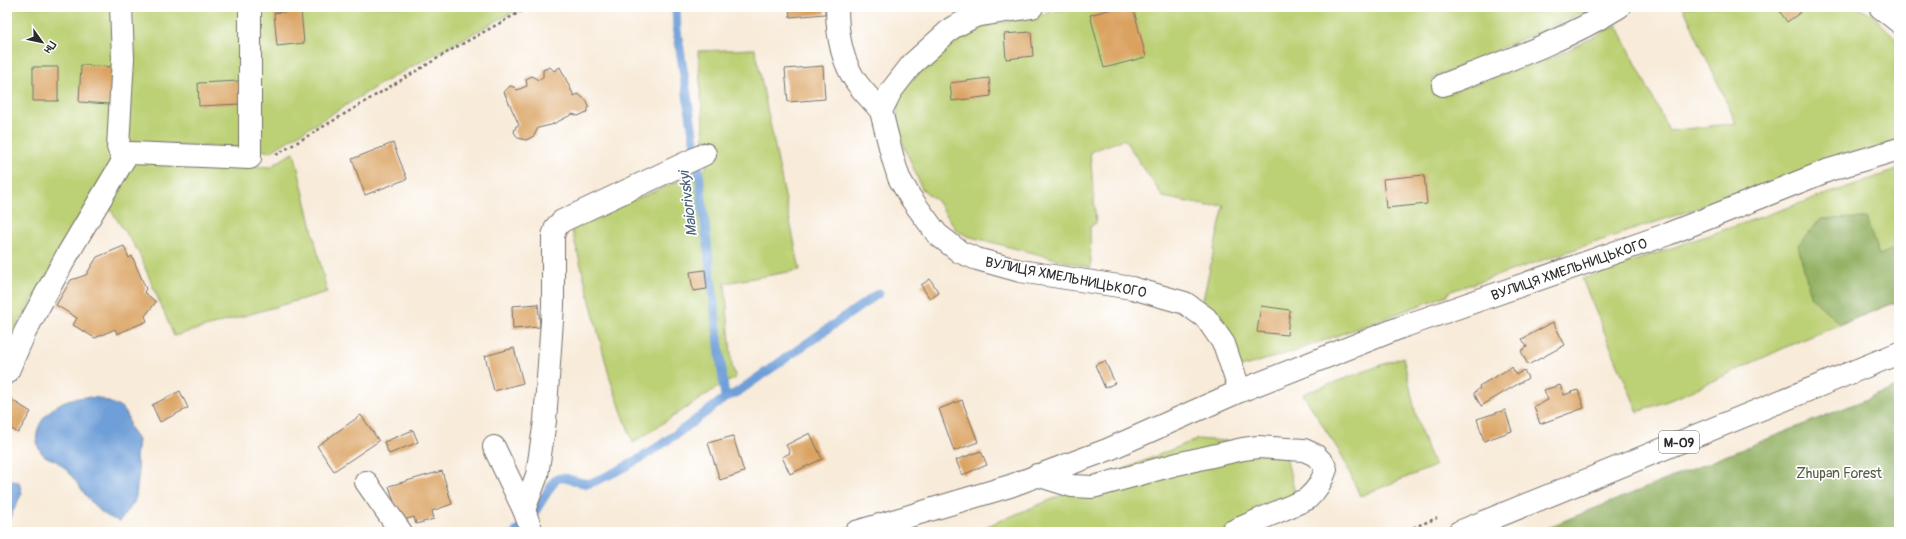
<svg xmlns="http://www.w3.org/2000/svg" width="1906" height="539" font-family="Pangolin,sans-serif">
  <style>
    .green { fill: #bcd074; stroke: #747e50 }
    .forest { fill: #95b266; stroke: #606e48 }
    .water { fill: #6e9fd8; stroke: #4c6582 }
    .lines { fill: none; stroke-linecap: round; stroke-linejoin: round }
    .stream { stroke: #6e9fd8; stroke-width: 9 }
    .building { fill: #daa15f }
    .minor-casing { stroke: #736e68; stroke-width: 24 }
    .major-casing { stroke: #736e68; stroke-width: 24 }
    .path { stroke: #736e68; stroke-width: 2.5; stroke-dasharray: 3 3; stroke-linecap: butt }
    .minor { stroke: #fff; stroke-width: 22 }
    .major { stroke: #fff; stroke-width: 22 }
    .labels { text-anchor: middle; stroke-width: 3.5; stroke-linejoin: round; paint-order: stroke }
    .shield { fill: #fff; stroke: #6b6b6b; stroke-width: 1 }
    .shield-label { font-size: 13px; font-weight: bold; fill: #2b2b2b }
    .street-label { font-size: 14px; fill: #2b2b2b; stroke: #fff }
    .park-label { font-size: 14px; fill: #565d41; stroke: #fff }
    .water-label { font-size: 15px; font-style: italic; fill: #495f79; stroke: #fff }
  </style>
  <rect width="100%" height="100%" fill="#fff"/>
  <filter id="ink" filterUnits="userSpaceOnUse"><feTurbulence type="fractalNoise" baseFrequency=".025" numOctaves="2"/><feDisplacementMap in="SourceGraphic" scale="8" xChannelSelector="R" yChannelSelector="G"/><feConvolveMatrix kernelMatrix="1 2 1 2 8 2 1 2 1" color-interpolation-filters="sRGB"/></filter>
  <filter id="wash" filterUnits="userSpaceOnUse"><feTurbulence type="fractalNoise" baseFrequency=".012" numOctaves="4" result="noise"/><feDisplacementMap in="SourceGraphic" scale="16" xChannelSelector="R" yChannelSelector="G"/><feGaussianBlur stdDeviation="0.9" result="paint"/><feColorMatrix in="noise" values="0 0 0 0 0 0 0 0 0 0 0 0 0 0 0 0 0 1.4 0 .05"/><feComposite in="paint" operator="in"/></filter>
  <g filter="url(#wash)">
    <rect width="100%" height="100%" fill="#f8ebd9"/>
    <g class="green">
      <polygon points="7,7 115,7 112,162 22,319 14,328 7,330"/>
      <polygon points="128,7 242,7 243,148 124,143"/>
      <polygon points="259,7 522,7 382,83 270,152 257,149"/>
      <polygon points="1076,7 1596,7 1433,78 1439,96 1556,56 1617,25 1669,131 1736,123 1683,7 1854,7 1870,13 1899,41 1899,140 1448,292 1448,295 1295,351 1241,367 1202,304 1224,205 1208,206 1163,197 1124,139 1090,152 1096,223 1090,227 1091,268 967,236 956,230 937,201 922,189 900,136 896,98 909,82 953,41 971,29"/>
      <polygon points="755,49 800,270 725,283 732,366 736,378 721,385 633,443 610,379 571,227 706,169 698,51"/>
      <polygon points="294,152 327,292 174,336 138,251 106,203 131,161 270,167"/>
      <polygon points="1899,169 1899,301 1795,343 1678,397 1638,412 1582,279"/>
      <path d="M1403,357C1412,394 1417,432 1435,466L1360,496L1342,456L1303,394Z"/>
      <polygon points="1197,439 1283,445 1298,505 1258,532 973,532"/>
    </g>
    <g class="forest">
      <polygon points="1866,218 1879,255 1899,247 1899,301 1840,324 1811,297 1798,245 1821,219"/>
      <polygon points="1899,386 1899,532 1536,532"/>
    </g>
    <g class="water">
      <path d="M86,397L99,398L121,407L127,414L130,428L138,440L136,458L139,472L136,496L134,503L120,521C96,516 84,491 70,474C66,469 61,465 56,461C51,458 45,458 41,452C27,431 49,405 71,399C76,398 81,398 86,397Z"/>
      <polygon points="7,480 19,482 22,493 7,523"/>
    </g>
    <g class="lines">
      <g class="stream">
        <polyline points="676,7 677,30 699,172 725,398"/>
        <path d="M516,532L534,513L555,480C568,473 581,488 593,482C643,462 683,429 725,398L736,393L879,293"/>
      </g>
    </g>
    <g id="blocks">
      <g class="building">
        <polygon points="789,7 825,7 825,14 790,17"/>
        <polygon points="1119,7 1133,7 1146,57 1104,68 1090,15"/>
        <polygon points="1777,7 1797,7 1801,12 1787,22"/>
        <polygon points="301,10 304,43 277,46 274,13"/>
        <polygon points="1031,32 1033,56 1006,59 1004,34"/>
        <polygon points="81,65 112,67 110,104 79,102"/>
        <polygon points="823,66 825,99 788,102 785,69"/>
        <rect x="33" y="67" width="25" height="34"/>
        <polygon points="550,67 554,71 560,67 574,96 578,94 587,101 589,107 587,112 578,116 573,114 551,125 538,128 534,136 526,140 518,138 514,132 516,126 519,125 504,92 510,86 514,87 517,90 527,86 526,79 532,76 538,80 543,77 543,70"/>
        <polygon points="989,78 991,96 952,101 950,83"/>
        <polygon points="239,81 240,104 199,106 198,83"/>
        <polygon points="393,143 407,179 365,195 352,159"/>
        <polygon points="1424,175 1427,204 1386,208 1383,179"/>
        <polygon points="124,246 129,258 132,256 146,289 144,292 156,302 145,316 147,321 117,334 115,329 95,338 73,325 77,318 56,305 71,280 86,275 97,257"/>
        <polygon points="705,270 707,289 693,291 690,272"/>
        <polygon points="930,279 939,293 930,299 921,285"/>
        <polygon points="538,304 540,327 513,329 512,306"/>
        <polygon points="1261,306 1290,310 1287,335 1257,332"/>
        <polygon points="1553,322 1565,345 1528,365 1521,351 1527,347 1522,339"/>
        <polygon points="514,348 523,383 494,391 485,356"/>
        <polygon points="1105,361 1115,383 1105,388 1095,365"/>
        <polygon points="1512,367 1516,375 1524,370 1528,378 1481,406 1474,393 1480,388 1479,386"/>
        <polygon points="1560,385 1564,395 1578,390 1584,408 1540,424 1534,406 1548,400 1544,390"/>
        <polygon points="180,391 188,408 160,422 152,405"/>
        <polygon points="7,397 31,412 18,433 7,426"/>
        <polygon points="962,400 978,442 954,451 939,409"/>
        <polygon points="1505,410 1512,431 1484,441 1477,419"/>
        <polygon points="361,415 379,441 334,471 317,446"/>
        <polygon points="413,430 418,442 389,454 384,442"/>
        <polygon points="810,433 822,459 790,474 782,457 790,453 786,445"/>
        <polygon points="733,436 744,472 720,480 708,443"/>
        <polygon points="981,451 987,465 962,475 956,460"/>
        <polygon points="442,471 452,504 432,511 434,519 416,524 414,517 400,521 389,486"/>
      </g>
    </g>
  </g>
  <g filter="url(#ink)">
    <use href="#blocks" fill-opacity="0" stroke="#736e68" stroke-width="1"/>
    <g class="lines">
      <g class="minor-casing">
        <g id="minor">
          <polyline points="121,7 123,58 118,147 123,159"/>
          <path d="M837,7C837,34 841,61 857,83C864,93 874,102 881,111"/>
          <polyline points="1032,7 975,16 952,28 912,64 891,91 881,111 893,159 899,178 910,197 937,234 960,252 977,259 1020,271 1132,288 1185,303 1206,318 1224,344 1240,391"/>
          <polyline points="1880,7 1899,22"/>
          <path d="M1443,85C1503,62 1564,41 1619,7"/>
          <polyline points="7,373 25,332 66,257 126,156 131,153 250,158 250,7"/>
          <polyline points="494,447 524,510 532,532"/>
          <path d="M1037,475L1072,486L1093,487L1177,464L1243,449L1258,447L1304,450L1315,455L1323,463L1326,469C1322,482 1317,490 1307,499L1231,532"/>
          <polyline points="366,482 401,532"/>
          <polyline points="524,510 537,475 545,421 553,306 553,236 556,227 562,221 705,154"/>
          <polyline points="856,532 1010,486 1107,450 1240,391 1399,328 1668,234 1829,170 1899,149"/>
        </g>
      </g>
      <g class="major-casing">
        <polyline id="major" points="1459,532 1899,353"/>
      </g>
      <g class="path">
        <polyline points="276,155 453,49 529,7"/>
        <polyline points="1402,532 1437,518"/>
      </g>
      <use href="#minor" class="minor"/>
      <use href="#major" class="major"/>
    </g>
  </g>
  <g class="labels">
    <rect class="shield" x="1659" y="431" width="40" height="22" rx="3"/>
    <g class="shield-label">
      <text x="1679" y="447">М-09</text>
    </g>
    <g class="street-label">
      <text transform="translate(1569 269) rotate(-19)" y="5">ВУЛИЦЯ ХМЕЛЬНИЦЬКОГО</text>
      <text transform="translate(1066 277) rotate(11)" y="5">ВУЛИЦЯ ХМЕЛЬНИЦЬКОГО</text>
    </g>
    <g class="park-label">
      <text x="1839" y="478">Zhupan Forest</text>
    </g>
    <g class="water-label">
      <text transform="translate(688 204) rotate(-97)" y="5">Maiorivskyi</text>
    </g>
  </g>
  <rect width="1906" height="539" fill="none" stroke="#fff" stroke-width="24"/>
  <g transform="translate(42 42) rotate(123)" stroke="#ffffff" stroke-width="3" paint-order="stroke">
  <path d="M0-3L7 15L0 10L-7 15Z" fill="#2b2b2b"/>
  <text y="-6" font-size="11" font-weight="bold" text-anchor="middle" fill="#2b2b2b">Пн</text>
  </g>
</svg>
